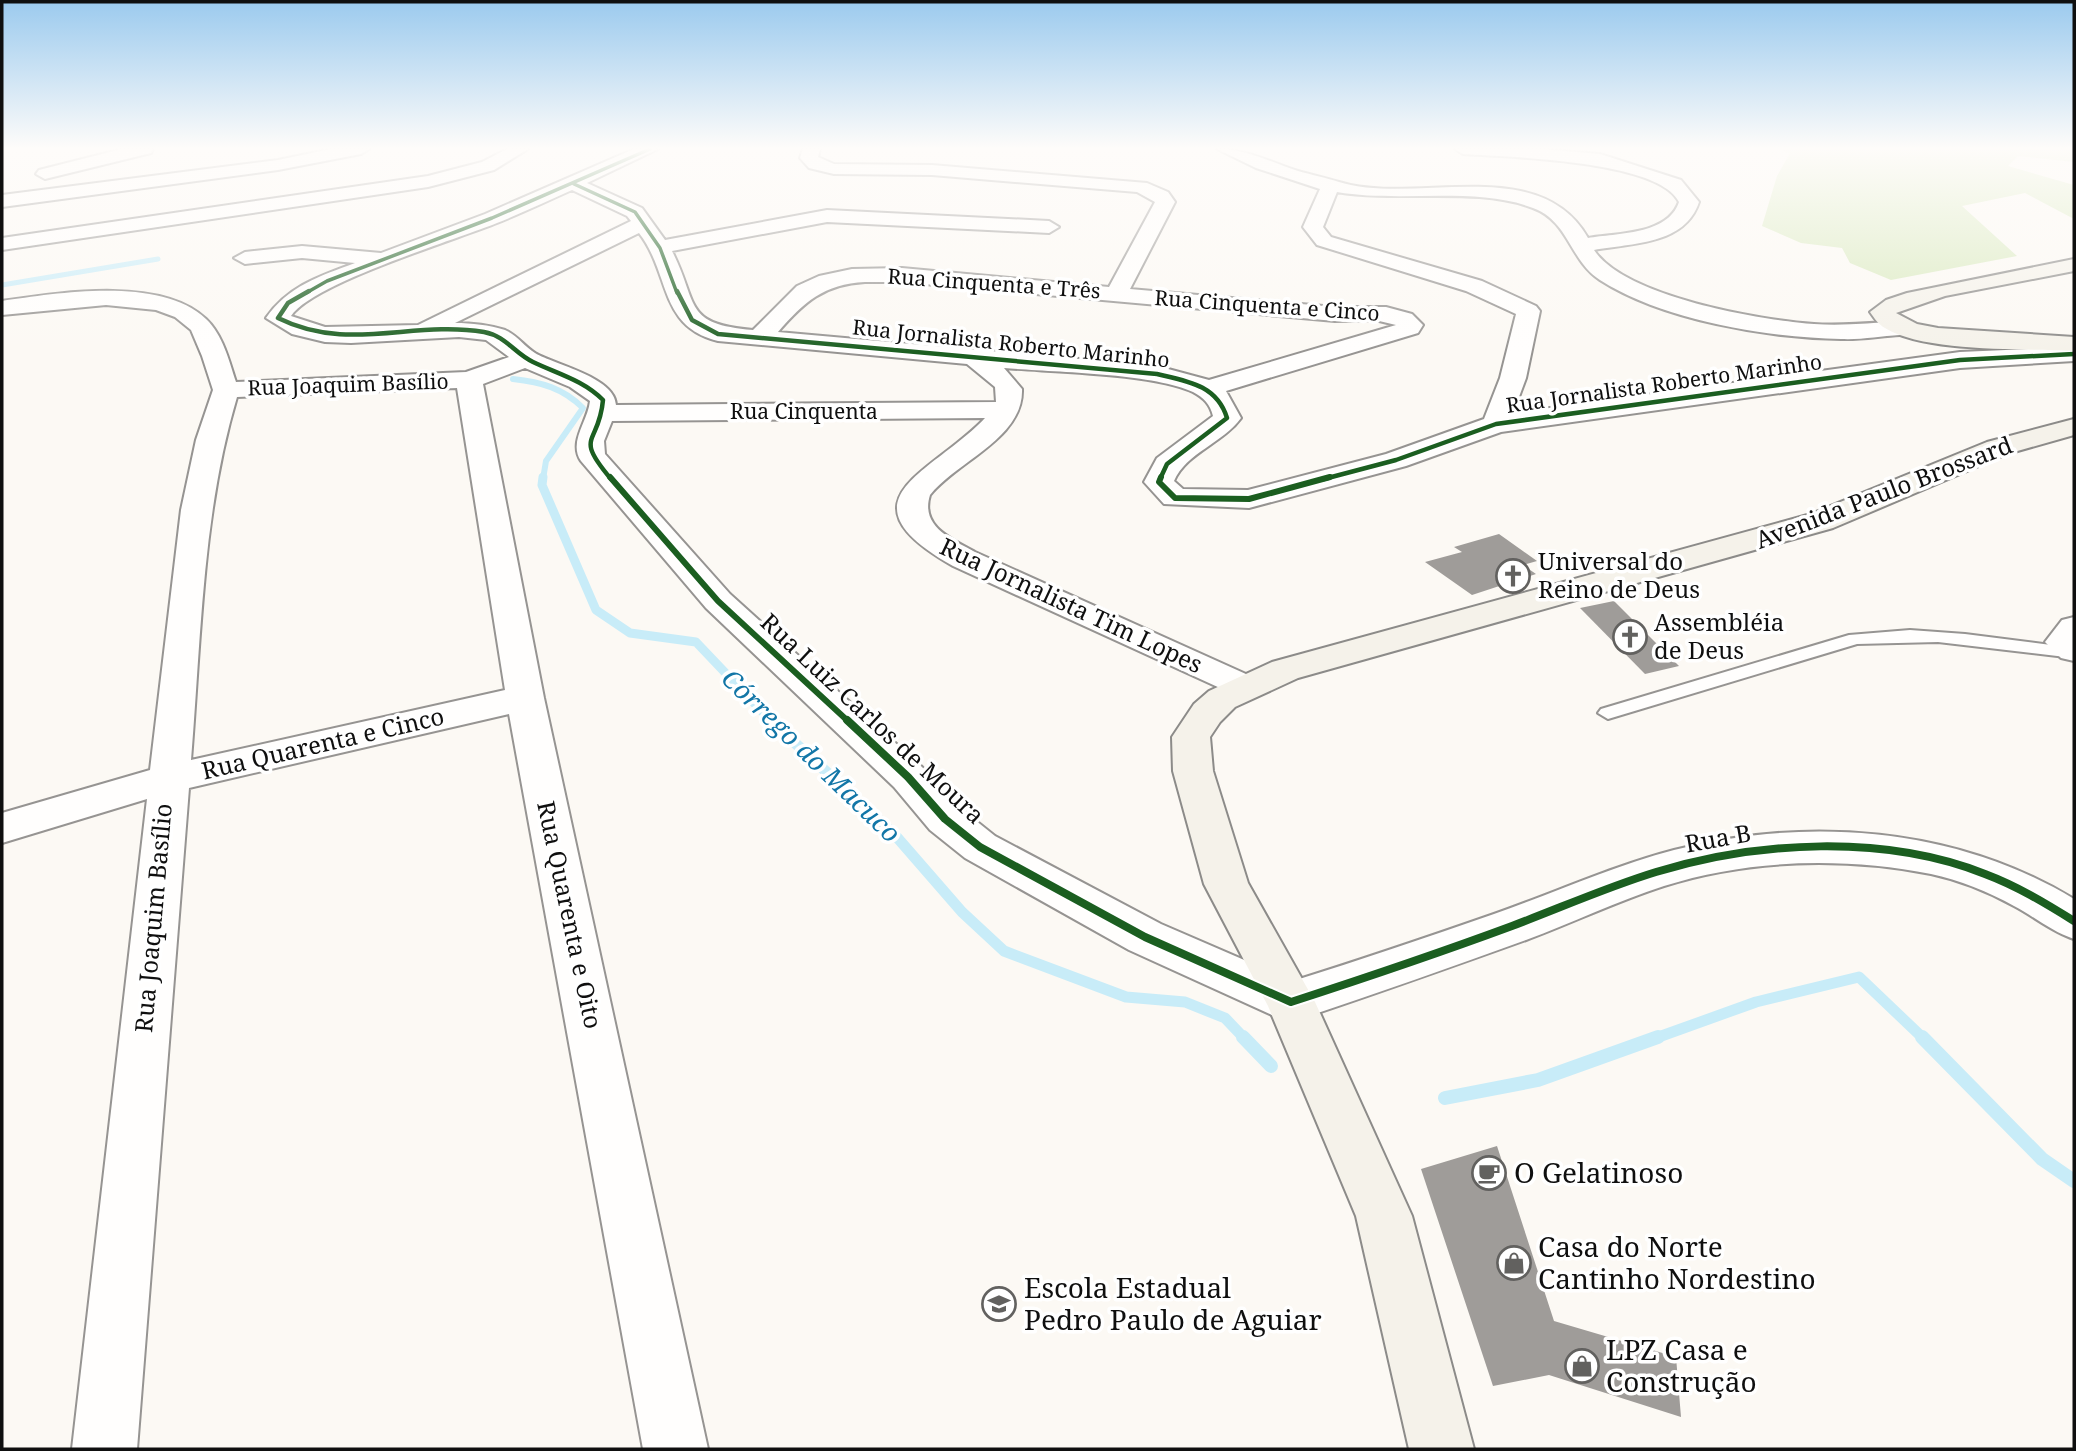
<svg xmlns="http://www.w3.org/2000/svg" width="2076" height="1451" font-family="'Noto Serif',serif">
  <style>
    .forest { fill: #daeac0 }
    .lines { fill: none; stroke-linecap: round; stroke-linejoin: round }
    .stream-far4 { stroke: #c8ecf8; stroke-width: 5 }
    .stream-far3 { stroke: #c8ecf8; stroke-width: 6 }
    .stream-far2 { stroke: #c8ecf8; stroke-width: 9 }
    .stream-far1 { stroke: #c8ecf8; stroke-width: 11 }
    .stream { stroke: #c8ecf8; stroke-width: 14 }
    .building { fill: #9f9c99 }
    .lane-casing { stroke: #969492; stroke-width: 4 }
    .street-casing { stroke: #969492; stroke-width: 4 }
    .secondary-casing { stroke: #8c8b89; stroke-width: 4 }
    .lane { fill: #fffefd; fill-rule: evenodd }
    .street { fill: #fffefd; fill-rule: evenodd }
    .secondary { fill: #f5f2ea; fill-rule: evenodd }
    .cycleway-far3-casing { stroke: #fff; stroke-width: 6 }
    .cycleway-far2-casing { stroke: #fff; stroke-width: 7 }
    .cycleway-far1-casing { stroke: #fff; stroke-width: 10 }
    .cycleway-casing { stroke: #fff; stroke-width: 12 }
    .cycleway-far3 { stroke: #1b5e20; stroke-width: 3.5 }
    .cycleway-far2 { stroke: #1b5e20; stroke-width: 4.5 }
    .cycleway-far1 { stroke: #1b5e20; stroke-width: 6 }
    .cycleway { stroke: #1b5e20; stroke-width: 8 }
    .labels { text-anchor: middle; stroke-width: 7; stroke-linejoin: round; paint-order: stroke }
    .far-street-label { font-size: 21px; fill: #0f0f0f; stroke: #fff }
    .street-label { font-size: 24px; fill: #0f0f0f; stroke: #fff }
    .poi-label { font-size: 24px; fill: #0f0f0f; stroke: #fff; text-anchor: start }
    .water-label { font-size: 26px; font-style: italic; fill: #1276a7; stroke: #fff }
    .near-poi-label { font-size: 28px; fill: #0f0f0f; stroke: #fff; text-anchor: start }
  </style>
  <rect width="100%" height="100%" fill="#fcf9f4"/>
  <polygon class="forest" points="1779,149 2074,149 2074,162 2018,156 2008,166 2074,185 2074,219 2025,193 1962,206 2017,256 1891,280 1850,263 1842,248 1801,243 1762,226 1777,176 1790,153"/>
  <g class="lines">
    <polyline class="stream-far4" points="2,285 158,259"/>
    <path class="stream-far3" d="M513,379C541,382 563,388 583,408L546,461L543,479"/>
    <polyline class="stream-far2" points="543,477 542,485 596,610 630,633 696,642 772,722"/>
    <g class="stream-far1">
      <polyline points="770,720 895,835 962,912 1004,951 1126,997 1185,1002 1225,1018 1245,1039"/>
      <polyline points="1653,1039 1756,1002 1859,977 1924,1039"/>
    </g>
    <g class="stream">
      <polyline points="1243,1037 1271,1066"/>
      <polyline points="1922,1037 2042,1159 2074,1181"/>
      <polyline points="1445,1098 1538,1080 1658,1037"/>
    </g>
  </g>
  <g class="building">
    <polygon points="1499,534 1537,561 1523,565 1536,574 1472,595 1425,562 1462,552 1454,547"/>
    <polygon points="1614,601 1679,666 1645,674 1580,608"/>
    <polygon points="1497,1146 1554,1321 1676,1357 1681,1417 1549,1375 1493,1386 1421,1169"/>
  </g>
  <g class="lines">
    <g class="lane-casing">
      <polygon id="lane" points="1910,630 1965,634 2074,648 2074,658 1938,642 1857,644 1608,719 1598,713 1601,709 1849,635"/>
    </g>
    <g class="street-casing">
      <g id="street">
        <polygon points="122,149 153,149 151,153 45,179 36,174 39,170"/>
        <polygon points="331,149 369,149 361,154 278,170 2,207 2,195 278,160"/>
        <polygon points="507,149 528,149 494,170 428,187 2,250 2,238 428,176 482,162"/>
        <path d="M634,149H658L587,183L642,208L665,240L827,210L1049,221L1059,227L1049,233L827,222L672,251C699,304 682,324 753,330L797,286L819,276L852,269L902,268L1109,287L1155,202L1137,192L932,175L834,174L809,168L800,158L803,149H820L818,157L834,164L932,165L1147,183L1168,192L1175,202L1130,289L1335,307H1386L1412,314L1423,325L1418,333L1226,391L1241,418C1223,443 1186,453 1174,481L1183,489L1248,490L1386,454L1484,419L1500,378L1516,314L1466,291L1317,245L1303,227L1320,189L1256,168L1217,149C1247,149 1270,162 1298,171C1312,175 1327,178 1339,182C1415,206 1539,152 1588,238C1617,233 1668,235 1679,202C1659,160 1507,157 1463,154L1455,149H1541L1600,154L1681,180L1699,202C1685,245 1632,243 1594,250C1625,297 1760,320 1814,324C1843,326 1871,323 1900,321L1908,323L1912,328L1908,333L1900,335C1880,336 1861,340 1841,339C1768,338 1662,320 1600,280C1570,261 1569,221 1533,208C1476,186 1399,203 1337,192L1323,227L1331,237L1482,281L1536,306L1540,311L1526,378L1513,413L1960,352L2074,347V361L1960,368L1501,432L1406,466L1249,508L1164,504L1144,482L1157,458L1213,416C1210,404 1204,398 1193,392C1153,373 1052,372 1004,368L1022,389C1024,438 957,461 930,495C920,527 952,539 975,552L1257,679L1263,687L1257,695L1244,699L953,566C835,499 932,474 985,418L612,421L604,441L605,454L730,594L922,767L960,808L995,836L1161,924L1293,981C1360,960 1428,937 1494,914C1554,893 1613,866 1674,850C1808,816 1955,827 2074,899V939C2052,932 2035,917 2014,906C1989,892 1959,880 1931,874C1844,857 1749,859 1664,886C1617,901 1572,923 1526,940C1448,968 1370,996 1291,1022L1274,1016L1129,950L965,858L930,830L894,787L706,608L581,461C568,442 588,421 590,401L570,387L525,368L483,384L544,698L708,1449H643L509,714L189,788L137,1449H72L147,799L2,843V813L150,770L181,510L196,440L213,390L202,356L191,330L175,317L156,310L106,305L2,315V301C58,293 161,276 206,319C223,335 229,361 236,382L466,372L509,357L486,340L459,337L351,343L325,342L292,334L266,318C288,286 320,276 355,263L302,258L245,264L234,258L245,252L302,246L381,253L485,214ZM572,190L627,216L631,221L418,325L325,327L291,316C313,283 455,240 497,223C522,213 547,201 572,190ZM639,233C671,274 658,326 718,341L967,364L995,387L996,402L616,405C615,377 555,365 535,353C524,346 517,335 505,330C489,325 472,323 455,323ZM865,282H902L1335,321L1375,320L1396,325L1209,380L1157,366L778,332C804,302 824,284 865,282ZM457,388L505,690L191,760C201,639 202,514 237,397Z"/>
        <polygon points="2074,617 2074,661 2061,658 2045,642 2062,620"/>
      </g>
    </g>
    <g class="secondary-casing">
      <g id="secondary">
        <path d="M2074,259V271L1945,296L1896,313L1917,324L1938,328L2074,337V351C2025,348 1926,353 1885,328C1879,325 1874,318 1870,312L1886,300L1907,293Z"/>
        <polygon points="2074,419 2074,435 2007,454 1833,528 1298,678 1235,707 1220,722 1210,737 1213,771 1248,883 1315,1002 1412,1216 1474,1449 1409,1449 1356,1216 1268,1006 1204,884 1173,771 1172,737 1194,704 1209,691 1272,662 1811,514 1987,442"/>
      </g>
    </g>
    <use href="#lane" class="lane"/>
    <use href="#street" class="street"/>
    <use href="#secondary" class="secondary"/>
    <g class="cycleway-far3-casing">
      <g id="cycleway-far3">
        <polyline points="574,184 635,212 660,248 677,293"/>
        <polyline points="306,293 327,281 492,218 650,149"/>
      </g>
    </g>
    <g class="cycleway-far2-casing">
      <g id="cycleway-far2">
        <path d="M309,291L288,303L278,318C348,353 412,320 484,332C506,336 514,353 533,362C558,374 583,380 603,400C599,446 573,434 611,479"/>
        <path d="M677,291L692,320L718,334L1157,374C1187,381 1217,385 1227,418L1167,464L1160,479"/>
        <polyline points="1324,479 1396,460 1496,424 1960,360 2074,354"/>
      </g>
    </g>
    <g class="cycleway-far1-casing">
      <g id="cycleway-far1">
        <polyline points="610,477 718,601 849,722"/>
        <polyline points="1161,477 1159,482 1175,498 1249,499 1330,477"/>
      </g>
    </g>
    <g class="cycleway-casing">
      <path id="cycleway" d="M847,720L908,777L945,819L980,847L1145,937L1291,1002C1365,978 1439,953 1512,926C1560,908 1607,887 1656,872C1758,841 1884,834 1985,874C2017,886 2045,903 2074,921"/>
    </g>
    <use href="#cycleway-far3" class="cycleway-far3"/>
    <use href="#cycleway-far2" class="cycleway-far2"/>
    <use href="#cycleway-far1" class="cycleway-far1"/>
    <use href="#cycleway" class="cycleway"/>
  </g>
  <linearGradient id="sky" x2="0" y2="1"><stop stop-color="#9bcaee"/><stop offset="0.42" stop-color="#fefcfa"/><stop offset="1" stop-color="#fefcfa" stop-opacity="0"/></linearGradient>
  <rect width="2076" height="353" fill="url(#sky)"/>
  <defs>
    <g id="church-ring" transform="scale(1.75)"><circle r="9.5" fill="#fff" stroke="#62615f" stroke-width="1.5"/><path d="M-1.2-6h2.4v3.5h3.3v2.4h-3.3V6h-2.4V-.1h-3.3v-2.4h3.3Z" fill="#62615f"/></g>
    <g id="cafe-ring" transform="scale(1.75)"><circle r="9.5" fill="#fff" stroke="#62615f" stroke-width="1.5"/><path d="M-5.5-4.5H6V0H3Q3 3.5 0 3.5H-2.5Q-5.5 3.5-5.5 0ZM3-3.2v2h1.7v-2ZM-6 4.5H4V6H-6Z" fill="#62615f"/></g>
    <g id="shop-ring" transform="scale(1.75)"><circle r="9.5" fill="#fff" stroke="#62615f" stroke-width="1.5"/><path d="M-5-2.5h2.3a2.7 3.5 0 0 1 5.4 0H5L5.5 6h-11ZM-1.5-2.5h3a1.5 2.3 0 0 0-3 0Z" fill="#62615f"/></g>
    <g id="school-ring" transform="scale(1.75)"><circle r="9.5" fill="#fff" stroke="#62615f" stroke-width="1.5"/><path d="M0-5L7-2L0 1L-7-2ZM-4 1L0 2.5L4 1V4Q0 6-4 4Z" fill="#62615f"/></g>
  </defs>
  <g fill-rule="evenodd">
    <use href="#church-ring" x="1513" y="576"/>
    <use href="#church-ring" x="1630" y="637"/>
    <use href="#cafe-ring" x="1489" y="1173"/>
    <use href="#shop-ring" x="1514" y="1263"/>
    <use href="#school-ring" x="999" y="1304"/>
    <use href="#shop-ring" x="1582" y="1366"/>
  </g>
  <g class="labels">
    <g class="far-street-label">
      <text transform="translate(994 284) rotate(4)" y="7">Rua Cinquenta e Três</text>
      <text transform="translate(1267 306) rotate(4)" y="7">Rua Cinquenta e Cinco</text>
      <text transform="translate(1011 344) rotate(6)" y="7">Rua Jornalista Roberto Marinho</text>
      <text transform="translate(1664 384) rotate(-8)" y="7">Rua Jornalista Roberto Marinho</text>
      <text transform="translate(348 385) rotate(-2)" y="7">Rua Joaquim Basílio</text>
      <text x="804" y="419">Rua Cinquenta</text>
    </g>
    <g class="street-label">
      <text transform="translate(1884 493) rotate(-21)" y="8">Avenida Paulo Brossard</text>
      <text transform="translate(1071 606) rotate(25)" y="8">Rua Jornalista Tim Lopes</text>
      <text transform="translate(872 719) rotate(43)" y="8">Rua Luiz Carlos de Moura</text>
      <text transform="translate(323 744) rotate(-13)" y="8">Rua Quarenta e Cinco</text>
      <text transform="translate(1718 839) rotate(-10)" y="8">Rua B</text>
      <text transform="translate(569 915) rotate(78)" y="8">Rua Quarenta e Oito</text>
      <text transform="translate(154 918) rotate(-85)" y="8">Rua Joaquim Basílio</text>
    </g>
    <g class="poi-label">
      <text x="1538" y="570">Universal do<tspan x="1538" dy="28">Reino de Deus</tspan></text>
      <text x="1654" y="631">Assembléia<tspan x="1654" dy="28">de Deus</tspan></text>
    </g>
    <g class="water-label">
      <text transform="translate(811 756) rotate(44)" y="9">Córrego do Macuco</text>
    </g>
    <g class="near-poi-label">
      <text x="1514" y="1183">O Gelatinoso</text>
      <text x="1538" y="1257">Casa do Norte<tspan x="1538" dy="32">Cantinho Nordestino</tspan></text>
      <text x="1024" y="1298">Escola Estadual<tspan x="1024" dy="32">Pedro Paulo de Aguiar</tspan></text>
      <text x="1606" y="1360">LPZ Casa e<tspan x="1606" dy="32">Construção</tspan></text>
    </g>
  </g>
  <rect width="2076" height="1451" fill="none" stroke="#0f0f0f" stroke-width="7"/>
</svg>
